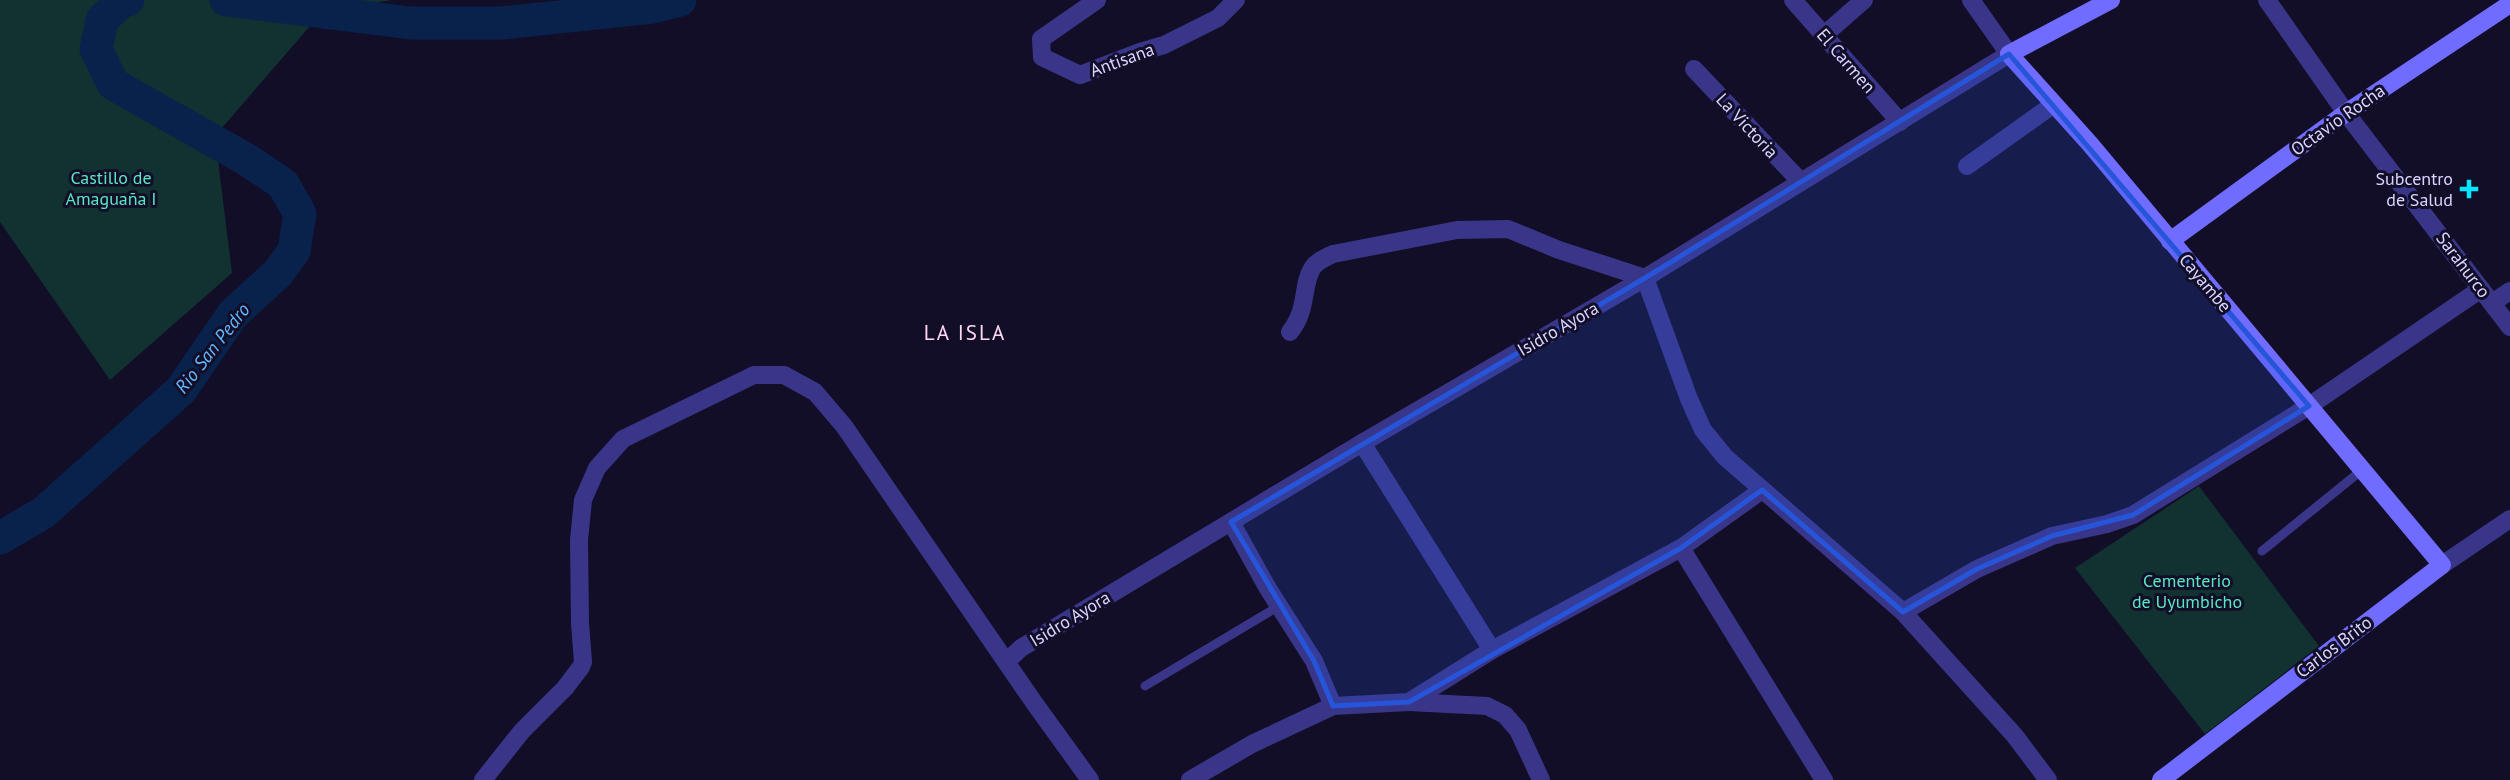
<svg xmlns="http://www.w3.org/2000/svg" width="2510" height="780" font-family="'PT Sans',sans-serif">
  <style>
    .green { fill: #113231 }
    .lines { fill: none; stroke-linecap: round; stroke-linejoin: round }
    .river { stroke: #09224c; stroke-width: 33 }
    .lane { stroke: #393689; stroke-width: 9 }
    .street { stroke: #393689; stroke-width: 18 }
    .secondary { stroke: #6f6cff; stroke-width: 18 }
    .marked { fill: #2655da; fill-opacity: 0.2; stroke: #2655da; stroke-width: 5; stroke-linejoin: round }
    .poi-dot { fill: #01e7ff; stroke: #120e28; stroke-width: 2.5 }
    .labels { text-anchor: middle; stroke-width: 6; stroke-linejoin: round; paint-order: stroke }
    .street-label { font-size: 18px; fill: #d9d5ff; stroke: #120e28 }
    .park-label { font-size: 18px; fill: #59e7c3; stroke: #120e28 }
    .poi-label { font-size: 18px; fill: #d9d5ff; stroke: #120e28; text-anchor: end }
    .water-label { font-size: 19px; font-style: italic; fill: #63b7ff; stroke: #120e28 }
    .quarter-label { font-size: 21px; letter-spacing: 2px; fill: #ffd7f0; stroke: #120e28 }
  </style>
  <rect width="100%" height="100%" fill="#120e28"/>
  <g class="green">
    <polygon points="0,0 392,0 323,11 215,136 232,273 110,380 0,222"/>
    <polygon points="2199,486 2319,646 2205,734 2075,568"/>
  </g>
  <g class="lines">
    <g class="river">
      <polyline points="226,0 411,23 502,23 653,7 680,0"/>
      <polyline points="0,538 43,513 181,390 233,314 278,273 294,251 300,214 283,184 249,161 113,84 96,49 102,20 122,1 128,0"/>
    </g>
    <g class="lane">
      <polyline points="2262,551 2362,470"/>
      <polyline points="1145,686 1279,606"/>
    </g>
    <g class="street">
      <polyline points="1097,0 1041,39 1042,57 1080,75 1140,52 1164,45 1218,18 1236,0"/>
      <polyline points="1793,0 1900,122"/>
      <polyline points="2267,0 2346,113 2510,327"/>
      <polyline points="1824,35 1864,0"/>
      <polyline points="1694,69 1801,182"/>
      <polyline points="1967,166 2054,104"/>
      <polyline points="2492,303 2510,291"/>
      <path d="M1290,332C1309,308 1301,285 1313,267C1318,260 1327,257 1333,254L1457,230L1508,229L1559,250L1645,278L1689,399L1703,430L1725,457L1903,612L2015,736L2048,780"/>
      <polyline points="1231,522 1267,587 1314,661 1333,706"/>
      <polyline points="1681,548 1824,780"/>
      <polyline points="2442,565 2510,519"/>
      <polyline points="1903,612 1977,569 2052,536 2107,524 2133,515 2309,406 2481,289"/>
      <polyline points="1492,650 1681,548 1762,490"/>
      <polyline points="1007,661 1021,648 1362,443 1645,278 2009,54 1971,0"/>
      <polyline points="1409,702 1487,706 1505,715 1518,730 1541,780"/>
      <polyline points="483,780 522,731 565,688 581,667 583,662 580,623 579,540 583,500 597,468 623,439 754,375 784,375 815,392 844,426 1035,704 1090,780"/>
      <polyline points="1190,780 1252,744 1333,706 1409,702 1492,650 1362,443"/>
    </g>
    <g class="secondary">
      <polyline points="2111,0 2009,54 2090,144 2442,565 2161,780"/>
      <polyline points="2170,241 2346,113 2510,4"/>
    </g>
  </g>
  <path class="marked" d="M2009,54L2309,406L2133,515L2052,536L1977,569L1903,612L1762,490L1681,548L1409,702L1333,706L1314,661L1231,522L1645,278Z"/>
  <path class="poi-dot" d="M2465.5 178.5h7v7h7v7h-7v7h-7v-7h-7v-7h7z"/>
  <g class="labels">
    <g class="street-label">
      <text transform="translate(1122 60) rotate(-20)" y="6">Antisana</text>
      <text transform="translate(1846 61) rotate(49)" y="6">El Carmen</text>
      <text transform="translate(2338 120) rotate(-35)" y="6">Octavio Rocha</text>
      <text transform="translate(1747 126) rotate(47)" y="6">La Victoria</text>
      <text transform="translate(2463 265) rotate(53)" y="6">Sarahurco</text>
      <text transform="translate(2205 283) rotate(50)" y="6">Cayambe</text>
      <text transform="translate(1558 329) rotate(-30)" y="6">Isidro Ayora</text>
      <text transform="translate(1070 619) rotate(-31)" y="6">Isidro Ayora</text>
      <text transform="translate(2334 647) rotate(-37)" y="6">Carlos Brito</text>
    </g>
    <g class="park-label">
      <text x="111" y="184">Castillo de<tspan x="111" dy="21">Amaguaña I</tspan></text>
      <text x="2187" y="587">Cementerio<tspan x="2187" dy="21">de Uyumbicho</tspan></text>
    </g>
    <g class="poi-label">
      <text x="2453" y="185">Subcentro<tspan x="2453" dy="21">de Salud</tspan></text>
    </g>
    <g class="water-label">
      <text transform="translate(212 348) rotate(-52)" y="7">Rio San Pedro</text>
    </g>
    <g class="quarter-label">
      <text x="965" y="340">LA ISLA</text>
    </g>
  </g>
</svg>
